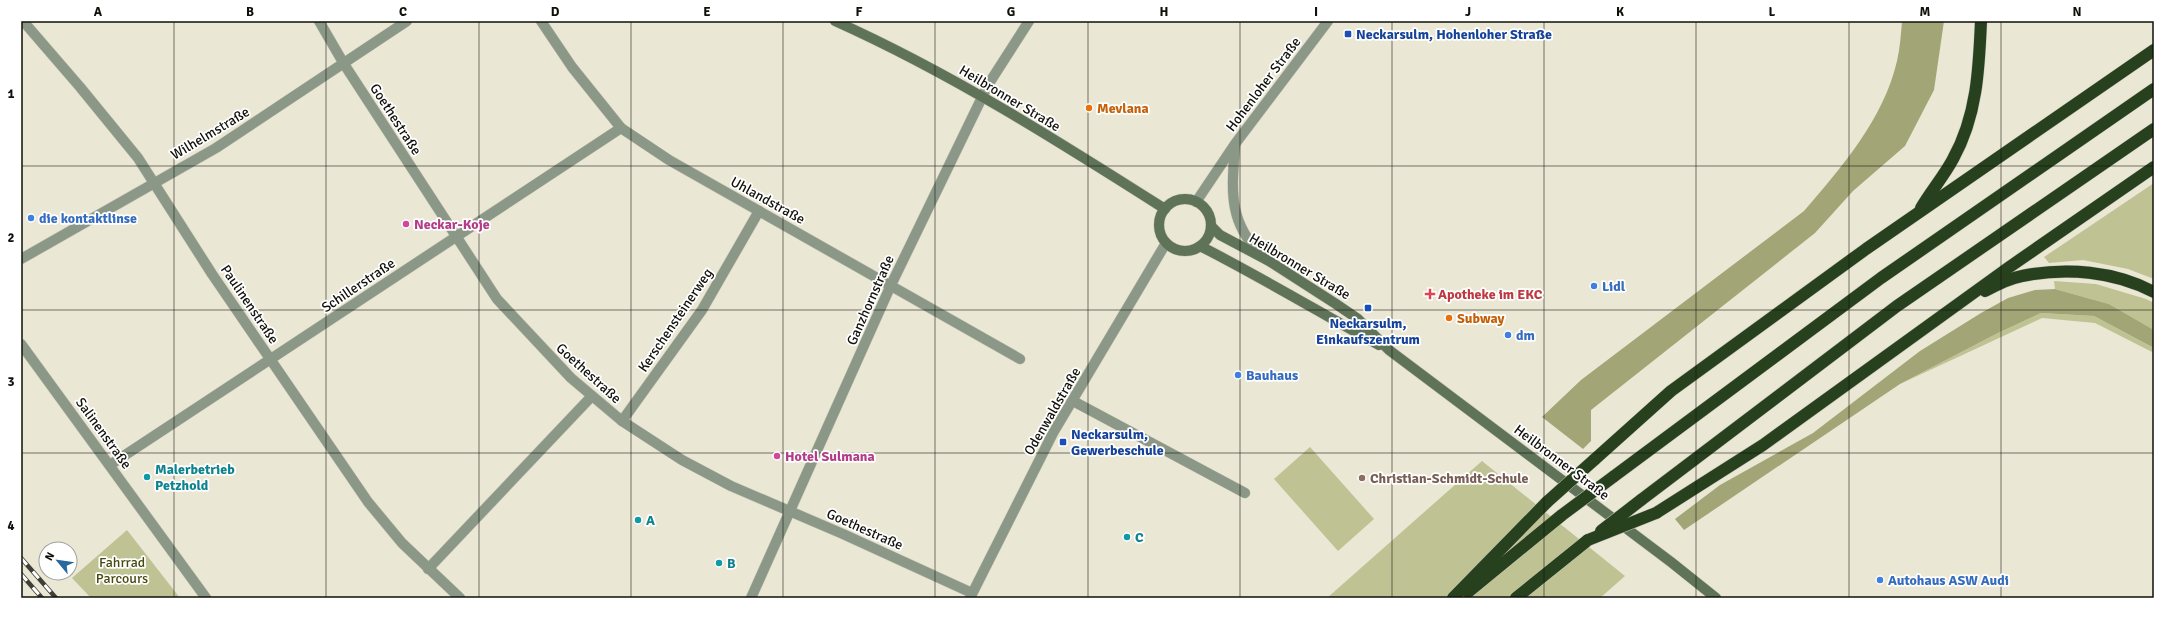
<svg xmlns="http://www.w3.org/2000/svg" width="2175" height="619" font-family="Signika,sans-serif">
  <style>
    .green { fill: #bfc393 }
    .forest { fill: #a2a676 }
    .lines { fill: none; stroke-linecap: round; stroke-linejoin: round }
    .minor-casing { stroke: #c7c5b5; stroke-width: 11 }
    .tertiary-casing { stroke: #c7c5b5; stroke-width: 11 }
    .secondary-casing { stroke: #c7c5b5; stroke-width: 11 }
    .motorway-casing { stroke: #c7c5b5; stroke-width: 13 }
    .minor { stroke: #8b9887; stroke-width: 10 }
    .tertiary { stroke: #8b9887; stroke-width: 10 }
    .secondary { stroke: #5f7359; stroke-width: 10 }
    .motorway { stroke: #27411f; stroke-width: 12 }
    .rail-casing { stroke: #403e36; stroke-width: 4.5 }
    .rail { stroke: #fff; stroke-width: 3; stroke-dasharray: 9; stroke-linecap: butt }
    .motorway-bridge-casing { stroke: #c7c5b5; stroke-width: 13; stroke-linecap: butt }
    .motorway-bridge { stroke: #27411f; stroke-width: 12 }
    .grid { fill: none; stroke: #11100a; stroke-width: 1; stroke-opacity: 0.55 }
    .transit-dot { fill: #1a4fb4; stroke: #fff; stroke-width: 1.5 }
    .food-dot { fill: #e8710a; stroke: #fff; stroke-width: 1.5 }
    .shop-dot { fill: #3f7fe0; stroke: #fff; stroke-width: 1.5 }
    .hotel-dot { fill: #d1479c; stroke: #fff; stroke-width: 1.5 }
    .health-dot { fill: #e0444e; stroke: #fff; stroke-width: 1.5 }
    .culture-dot { fill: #0f9aa8; stroke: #fff; stroke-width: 1.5 }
    .education-dot { fill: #8d6e63; stroke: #fff; stroke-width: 1.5 }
    .labels { text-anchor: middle; stroke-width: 3.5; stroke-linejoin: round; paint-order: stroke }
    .transit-label { font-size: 14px; font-weight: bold; fill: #164399; stroke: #fff; text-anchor: start }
    .street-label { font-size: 14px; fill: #11100a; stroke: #fff }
    .food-label { font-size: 14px; font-weight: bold; fill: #c56008; stroke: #fff; text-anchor: start }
    .shop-label { font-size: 14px; font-weight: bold; fill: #366cbe; stroke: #fff; text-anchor: start }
    .hotel-label { font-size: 14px; font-weight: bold; fill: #b23c85; stroke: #fff; text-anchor: start }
    .health-label { font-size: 14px; font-weight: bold; fill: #be3a42; stroke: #fff; text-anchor: start }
    .culture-label { font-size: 14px; font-weight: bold; fill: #0d838f; stroke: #fff; text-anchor: start }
    .education-label { font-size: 14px; font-weight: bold; fill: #785e54; stroke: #fff; text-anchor: start }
    .park-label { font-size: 14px; fill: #474910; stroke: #fff }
    .neatline { fill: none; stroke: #11100a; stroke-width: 1.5 }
    .grid-label { font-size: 13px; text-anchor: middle; font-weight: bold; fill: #11100a }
  </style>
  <rect width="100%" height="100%" fill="#eae7d5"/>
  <g class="green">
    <polygon points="2154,183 2154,279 2128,269 2083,260 2049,263 2044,257"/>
    <polygon points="2054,281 2096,284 2146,299 2154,303 2154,330 2109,304 2055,289"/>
    <polygon points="2041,313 2094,316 2154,348 2154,353 2095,323 2042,318 1900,384 1998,333"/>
    <polygon points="1310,447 1374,519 1338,551 1274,479"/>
    <polygon points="1482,461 1625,576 1600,598 1327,598"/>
    <polygon points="127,530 180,598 91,598 72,578"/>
  </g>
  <g class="forest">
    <path d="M1902,21H1944L1934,90L1905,146L1853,191L1815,233L1591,410V441L1583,449L1542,417L1581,380L1804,211C1842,167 1884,118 1897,61C1900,48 1901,34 1902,21Z"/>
    <polygon points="2055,289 2109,304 2154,330 2154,348 2094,316 2041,313 1998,333 1900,384 1684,530 1675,519 1720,485 1813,433 1920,351 1981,313 2008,298 2035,290"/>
  </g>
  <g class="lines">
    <g class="minor-casing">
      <g id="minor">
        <polyline points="23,21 80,87 138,158 212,274 368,502 402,543 460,598"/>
        <polyline points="319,21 344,64 497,299 571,378 622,421 682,460 731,486 843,534 972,593"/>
        <polyline points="541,21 572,67 621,128 669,160 1020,359"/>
        <polyline points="21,259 216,148 407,21"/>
        <polyline points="21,344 206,598"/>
        <polyline points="1073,401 1245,493"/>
        <polyline points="622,421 702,310 759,211"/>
        <polyline points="110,465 621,128"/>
        <polyline points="428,569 591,397"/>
        <polyline points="751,598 891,285 988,85 1029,21"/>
        <polyline points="970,598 1053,433 1166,243"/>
      </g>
    </g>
    <g class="tertiary-casing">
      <g id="tertiary">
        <path d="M1235,145C1232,189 1227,223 1263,256"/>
        <polyline points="1196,202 1235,144 1328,21"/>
      </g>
    </g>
    <g class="secondary-casing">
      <g id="secondary">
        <path d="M835,21C951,73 1058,141 1165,209"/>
        <circle cx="1185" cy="225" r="26"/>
        <polyline points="1211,226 1220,235 1269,261 1336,304 1358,319 1389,350 1671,562 1716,598"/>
        <path d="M1200,246C1261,277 1319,312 1379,345"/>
      </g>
    </g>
    <g class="motorway-casing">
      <g id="motorway">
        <path d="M1921,208C1931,191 1944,176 1953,159C1977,116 1979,69 1981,21"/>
        <path d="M1985,291C1996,285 2010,278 2022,276C2066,267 2114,271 2154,292"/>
        <polyline points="1594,460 1671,391 1866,249 2154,50"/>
        <polyline points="1613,477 1881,278 2154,89"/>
        <polyline points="1641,500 1897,306 2154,129"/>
        <polyline points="1656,513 1763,445 2008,268 2154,167"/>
        <polyline points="1468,592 1562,515"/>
        <polyline points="1453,598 1547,502"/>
        <polyline points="1516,598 1588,540"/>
      </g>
    </g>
    <use href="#minor" class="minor"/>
    <use href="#tertiary" class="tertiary"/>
    <use href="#secondary" class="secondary"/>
    <use href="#motorway" class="motorway"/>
    <g class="rail-casing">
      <g id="rail">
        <polyline points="21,558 56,598"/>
        <polyline points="21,574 42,598"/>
      </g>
    </g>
    <use href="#rail" class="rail"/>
    <g class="motorway-bridge-casing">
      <g id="motorway-bridge">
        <polyline points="1547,502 1594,460"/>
        <polyline points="1562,515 1613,477"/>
        <polyline points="1601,531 1641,500"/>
        <polyline points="1588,540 1656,513"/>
      </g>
    </g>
    <use href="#motorway-bridge" class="motorway-bridge"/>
  </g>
  <path class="grid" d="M174,21V598M326,21V598M479,21V598M631,21V598M783,21V598M935,21V598M1088,21V598M1240,21V598M1392,21V598M1544,21V598M1696,21V598M1849,21V598M2001,21V598M21,166H2154M21,310H2154M21,453H2154"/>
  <g class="transit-dot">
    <rect x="1344" y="30" width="8" height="8" rx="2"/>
    <rect x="1364" y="304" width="8" height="8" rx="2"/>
    <rect x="1059" y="438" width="8" height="8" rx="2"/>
  </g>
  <g class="food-dot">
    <circle cx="1089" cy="108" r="4"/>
    <circle cx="1449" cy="318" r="4"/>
  </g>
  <g class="shop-dot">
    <circle cx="31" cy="218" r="4"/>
    <circle cx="1594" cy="286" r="4"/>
    <circle cx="1508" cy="335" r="4"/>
    <circle cx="1238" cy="375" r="4"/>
    <circle cx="1880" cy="580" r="4"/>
  </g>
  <g class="hotel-dot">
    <circle cx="406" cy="224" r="4"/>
    <circle cx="777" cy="456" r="4"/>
  </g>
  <path class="health-dot" d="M1428 288h4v4h4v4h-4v4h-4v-4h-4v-4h4z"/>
  <g class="culture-dot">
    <circle cx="147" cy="477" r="4"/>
    <circle cx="638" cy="520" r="4"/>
    <circle cx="1127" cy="537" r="4"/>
    <circle cx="719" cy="563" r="4"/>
  </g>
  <circle class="education-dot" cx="1362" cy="478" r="4"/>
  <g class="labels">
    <g class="transit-label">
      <text x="1356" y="39">Neckarsulm, Hohenloher Straße</text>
      <text x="1368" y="328" text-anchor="middle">Neckarsulm,<tspan x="1368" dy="16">Einkaufszentrum</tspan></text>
      <text x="1071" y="439">Neckarsulm,<tspan x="1071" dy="16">Gewerbeschule</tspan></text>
    </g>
    <g class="street-label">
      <text transform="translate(1263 84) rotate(-53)" y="5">Hohenloher Straße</text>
      <text transform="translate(1010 98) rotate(31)" y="5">Heilbronner Straße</text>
      <text transform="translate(396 119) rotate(57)" y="5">Goethestraße</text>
      <text transform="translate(210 133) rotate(-31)" y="5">Wilhelmstraße</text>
      <text transform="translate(768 200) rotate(29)" y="5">Uhlandstraße</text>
      <text transform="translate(1300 266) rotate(31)" y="5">Heilbronner Straße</text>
      <text transform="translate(358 285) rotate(-34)" y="5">Schillerstraße</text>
      <text transform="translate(870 300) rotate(-66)" y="5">Ganzhornstraße</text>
      <text transform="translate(250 304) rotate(56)" y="5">Paulinenstraße</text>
      <text transform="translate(675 320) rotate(-56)" y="5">Kerschensteinerweg</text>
      <text transform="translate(589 373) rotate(42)" y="5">Goethestraße</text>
      <text transform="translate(1052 411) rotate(-60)" y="5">Odenwaldstraße</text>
      <text transform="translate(104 433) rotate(54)" y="5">Salinenstraße</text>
      <text transform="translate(1562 462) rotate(37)" y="5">Heilbronner Straße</text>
      <text transform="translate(865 529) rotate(24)" y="5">Goethestraße</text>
    </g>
    <g class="food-label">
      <text x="1097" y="113">Mevlana</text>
      <text x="1457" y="323">Subway</text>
    </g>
    <g class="shop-label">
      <text x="39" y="223">die kontaktlinse</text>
      <text x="1602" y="291">Lidl</text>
      <text x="1516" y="340">dm</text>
      <text x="1246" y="380">Bauhaus</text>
      <text x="1888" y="585">Autohaus ASW Audi</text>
    </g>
    <g class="hotel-label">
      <text x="414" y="229">Neckar-Koje</text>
      <text x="785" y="461">Hotel Sulmana</text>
    </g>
    <g class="health-label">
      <text x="1438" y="299">Apotheke im EKC</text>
    </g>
    <g class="culture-label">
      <text x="155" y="474">Malerbetrieb<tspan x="155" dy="16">Petzhold</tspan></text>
      <text x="646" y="525">A</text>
      <text x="1135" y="542">C</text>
      <text x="727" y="568">B</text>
    </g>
    <g class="education-label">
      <text x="1370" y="483">Christian-Schmidt-Schule</text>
    </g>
    <g class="park-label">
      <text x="122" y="567">Fahrrad<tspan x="122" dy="16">Parcours</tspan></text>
    </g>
  </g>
  <rect width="2175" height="619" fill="none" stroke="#ffffff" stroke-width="44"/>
  <g transform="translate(58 561) rotate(299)"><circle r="19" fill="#ffffff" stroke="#a09f9d"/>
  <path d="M0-3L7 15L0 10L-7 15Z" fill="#27689e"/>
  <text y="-6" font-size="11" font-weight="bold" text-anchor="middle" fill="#11100a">N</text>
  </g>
  <rect x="22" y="22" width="2131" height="575" class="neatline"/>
  <g class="grid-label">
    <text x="98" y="16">A</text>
    <text x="250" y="16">B</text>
    <text x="403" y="16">C</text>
    <text x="555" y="16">D</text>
    <text x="707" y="16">E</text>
    <text x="859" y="16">F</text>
    <text x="1011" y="16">G</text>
    <text x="1164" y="16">H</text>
    <text x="1316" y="16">I</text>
    <text x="1468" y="16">J</text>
    <text x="1620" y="16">K</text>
    <text x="1772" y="16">L</text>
    <text x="1925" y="16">M</text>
    <text x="2077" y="16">N</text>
    <text x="11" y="98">1</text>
    <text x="11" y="242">2</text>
    <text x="11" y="386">3</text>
    <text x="11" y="530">4</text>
  </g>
</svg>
